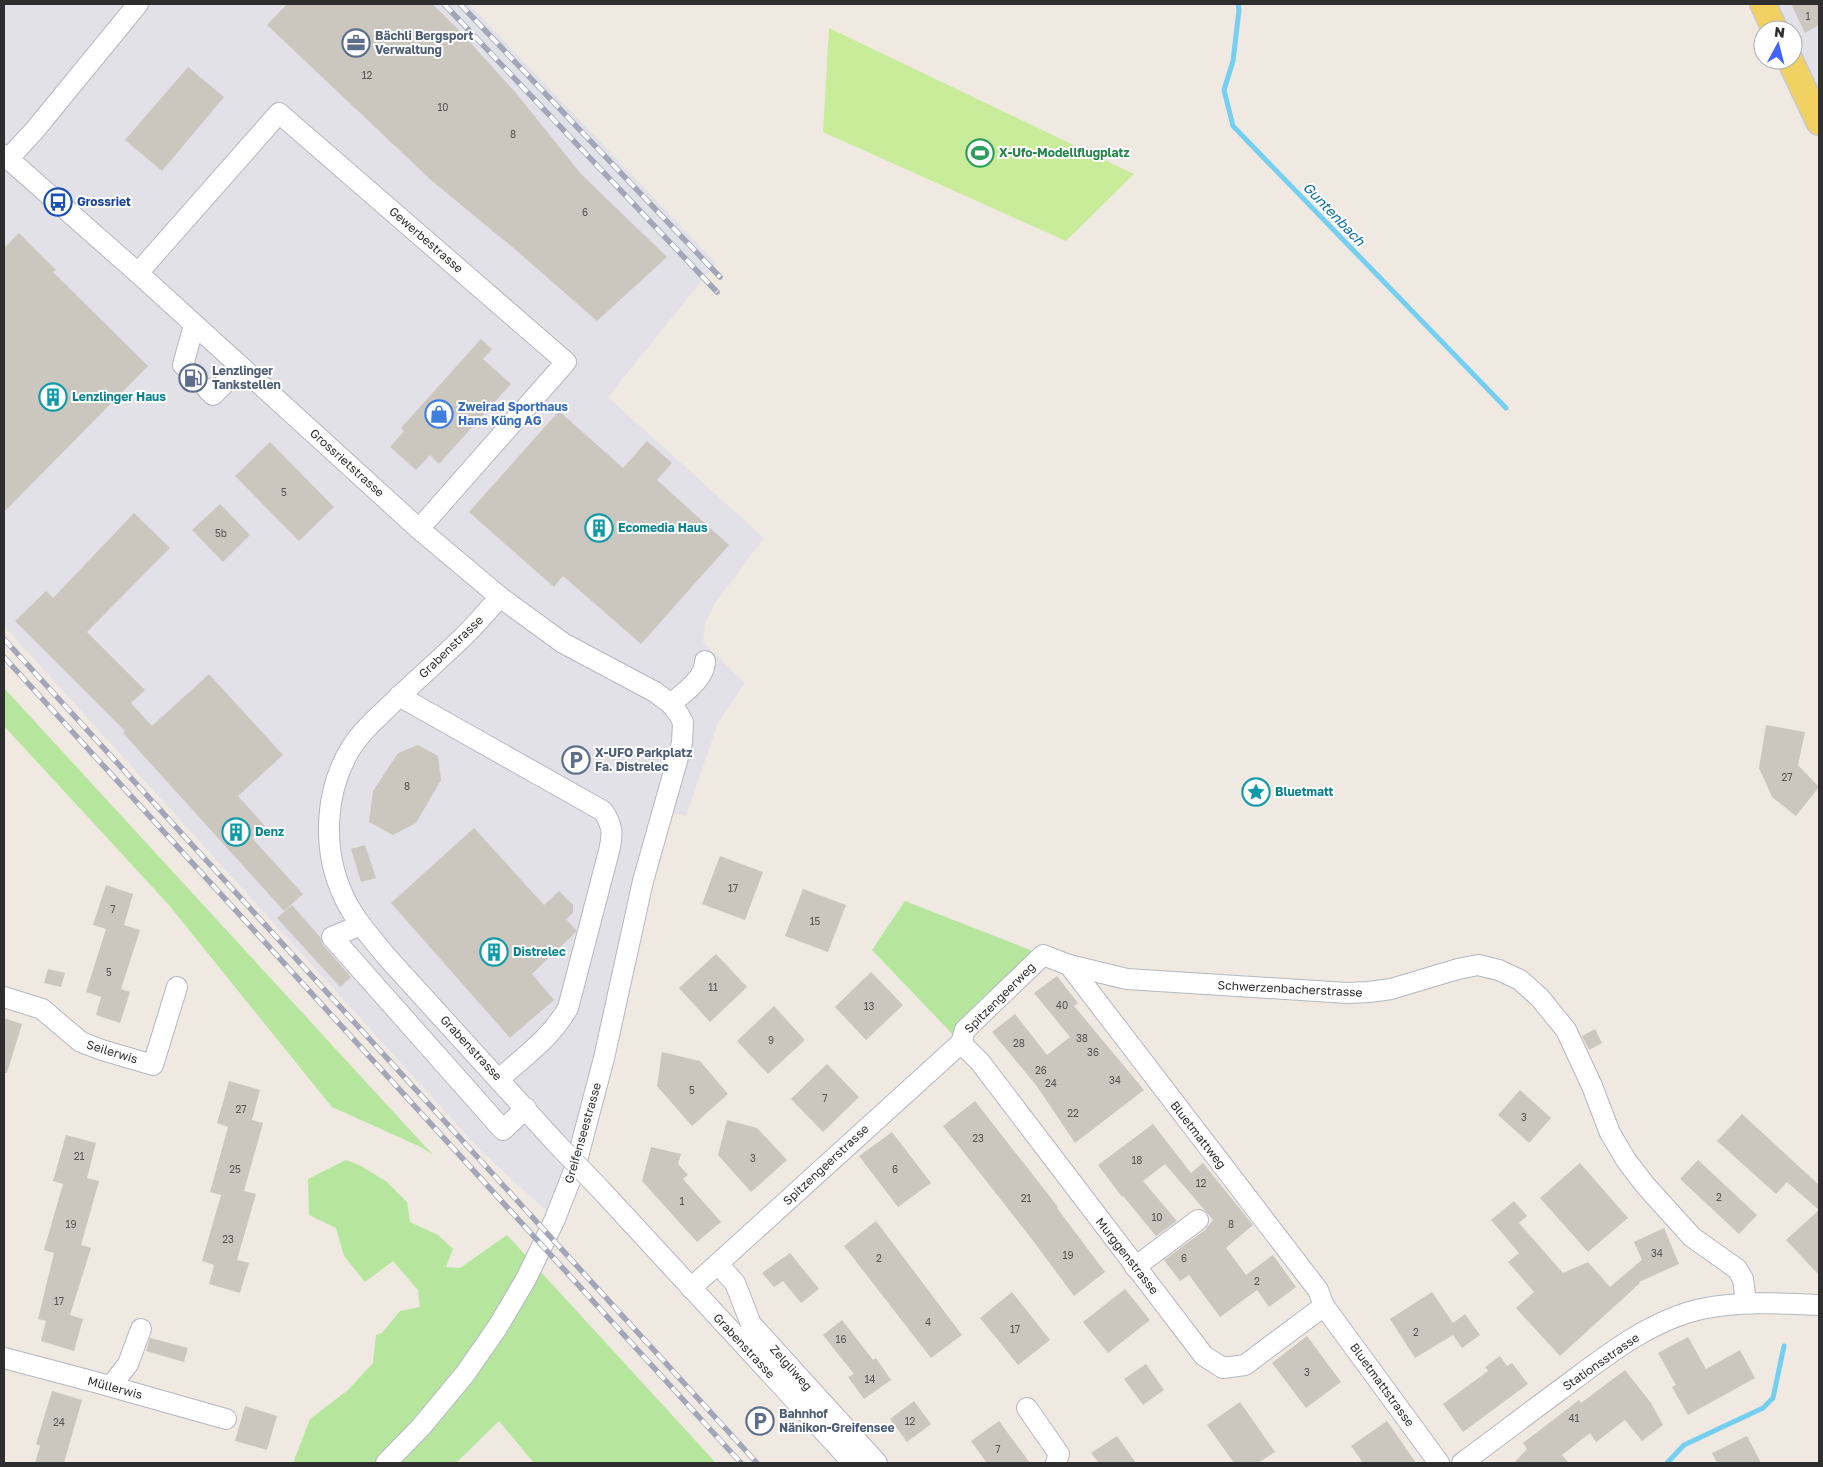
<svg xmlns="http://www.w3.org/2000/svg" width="1823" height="1467" font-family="'Golos Text',sans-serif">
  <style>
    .industrial { fill: #e3e1e8 }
    .green { fill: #b6e59e }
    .pitch { fill: #c9ec9a }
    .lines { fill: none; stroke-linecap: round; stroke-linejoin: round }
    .stream { stroke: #75cff0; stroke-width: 5 }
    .building { fill: #cbc7bf }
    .minor-tunnel { stroke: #c8c4bd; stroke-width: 20; stroke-dasharray: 20 10; stroke-linecap: butt }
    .minor-casing { stroke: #b4b7c1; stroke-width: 22 }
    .major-casing { stroke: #c9c9c9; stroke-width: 28 }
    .minor { stroke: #fff; stroke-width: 20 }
    .major { stroke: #f2d163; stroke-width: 25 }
    .rail-casing { stroke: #a3a6b8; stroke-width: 5.5 }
    .rail { stroke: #fff; stroke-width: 4; stroke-dasharray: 11; stroke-linecap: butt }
    .minor-bridge-casing { stroke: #b4b7c1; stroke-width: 22; stroke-linecap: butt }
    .minor-bridge { stroke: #fff; stroke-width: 20 }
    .labels { text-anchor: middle; stroke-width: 4; stroke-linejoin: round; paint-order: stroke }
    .number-label { font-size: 10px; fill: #555452 }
    .service-label { font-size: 12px; font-weight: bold; fill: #4e5e75; stroke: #fff; text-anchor: start }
    .leisure-label { font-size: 12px; font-weight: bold; fill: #27864d; stroke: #fff; text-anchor: start }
    .transit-label { font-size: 12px; font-weight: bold; fill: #164399; stroke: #fff; text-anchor: start }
    .street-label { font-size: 12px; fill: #2e2e2e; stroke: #fff }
    .culture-label { font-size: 12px; font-weight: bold; fill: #0d838f; stroke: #fff; text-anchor: start }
    .shop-label { font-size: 12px; font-weight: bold; fill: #366cbe; stroke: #fff; text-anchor: start }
    .water-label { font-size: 14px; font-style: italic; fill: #0d6fa3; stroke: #fff }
  </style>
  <rect width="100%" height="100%" fill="#efe9e1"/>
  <g class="industrial">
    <polygon points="4,4 469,4 716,263 608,397 764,538 714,605 705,624 703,642 745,683 718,723 686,816 662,811 555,1219 480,1150 4,626"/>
    <polygon points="1763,4 1819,4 1819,122 1793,60 1793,30 1775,30"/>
  </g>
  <g class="green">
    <polygon points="4,688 433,1155 421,1147 332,1107 327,1101 168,904 4,726"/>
    <polygon points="905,901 1043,955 961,1043 872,950"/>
    <polygon points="346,1160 361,1166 387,1182 407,1202 410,1222 438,1235 453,1249 446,1267 460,1268 507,1235 716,1463 534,1463 499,1421 456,1463 293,1463 310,1419 348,1390 373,1363 376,1335 382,1333 400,1311 420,1307 418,1290 393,1261 365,1282 344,1256 336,1228 309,1215 308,1179"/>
  </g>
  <polygon class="pitch" points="829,28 1134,174 1066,241 823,132"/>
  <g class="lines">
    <g class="stream">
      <polyline points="1238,4 1239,10 1233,61 1224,90 1233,126 1506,408"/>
      <polyline points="1667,1463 1684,1445 1763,1408 1773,1398 1784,1346"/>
    </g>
  </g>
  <g class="building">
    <polygon points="287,4 432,4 458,29 516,93 581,174 667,257 597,321 517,251 432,181 267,25"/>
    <polygon points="1791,4 1819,4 1819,25 1805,33"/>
    <polygon points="188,67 224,97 162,171 125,140"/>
    <polygon points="19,233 56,270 53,272 148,366 4,512 4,248"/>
    <polygon points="481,339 492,349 483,359 511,384 439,464 430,455 416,470 390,447 404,431 401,428"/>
    <polygon points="197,366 208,377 203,378 198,381 195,386 196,392 179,376 185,378 191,376 195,372"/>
    <polygon points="559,411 623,468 647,441 672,463 657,480 729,545 641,644 563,576 554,587 469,512"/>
    <polygon points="270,442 334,507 299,541 235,476"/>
    <polygon points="220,504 250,535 223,562 192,530"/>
    <polygon points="134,513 170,548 87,632 145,690 131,703 152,726 209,674 283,755 238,796 265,826 252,838 303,894 284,911 123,733 125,731 15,621 46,591 53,598"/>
    <polygon points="1766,725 1805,732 1798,765 1819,787 1796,816 1772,797 1759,768"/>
    <polygon points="418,745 438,756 441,780 416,823 393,835 369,822 373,791 398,753"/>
    <polygon points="474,828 544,905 559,891 573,905 573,913 566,919 576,930 576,932 532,974 554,1000 510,1038 391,903"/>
    <polygon points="365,845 376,878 361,882 351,849"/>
    <polygon points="720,856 763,872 745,920 702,904"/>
    <polygon points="106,885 133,894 124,925 140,930 121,989 130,992 120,1023 96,1015 101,997 86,992 106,929 93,925"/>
    <polygon points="803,889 846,905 828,952 785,936"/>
    <polygon points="292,905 320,937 323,945 351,977 340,987 277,918"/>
    <polygon points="716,954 747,987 710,1022 679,988"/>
    <polygon points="48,969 65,973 61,987 44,983"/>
    <polygon points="871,972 903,1005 866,1040 835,1007"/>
    <polygon points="1057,976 1078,1003 1074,1006 1144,1090 1075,1143 1036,1085 992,1032 1015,1014 1047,1055 1070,1037 1034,993"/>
    <polygon points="774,1006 805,1040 768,1074 737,1041"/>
    <polygon points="4,1018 22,1024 7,1073 4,1073"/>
    <polygon points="1595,1029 1602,1043 1589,1050 1582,1036"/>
    <polygon points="662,1052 700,1061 728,1094 692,1126 657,1086"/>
    <polygon points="827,1064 859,1097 823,1132 791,1099"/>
    <polygon points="229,1081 260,1090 252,1120 263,1123 244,1191 256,1194 237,1260 249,1263 240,1293 209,1284 214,1265 202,1261 221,1195 210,1192 228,1127 217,1123"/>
    <polygon points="1520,1090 1551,1118 1529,1143 1498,1115"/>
    <polygon points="975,1101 1058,1207 1057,1208 1105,1272 1074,1296 1031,1238 943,1126"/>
    <polygon points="1742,1114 1819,1185 1819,1275 1786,1240 1819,1210 1787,1182 1776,1194 1717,1141"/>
    <polygon points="727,1120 757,1128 787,1160 751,1192 718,1155"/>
    <polygon points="1153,1124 1191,1173 1203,1163 1253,1225 1226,1248 1246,1275 1273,1255 1296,1287 1269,1307 1257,1290 1220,1317 1189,1275 1180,1281 1164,1260 1205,1230 1213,1220 1165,1164 1143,1181 1177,1221 1156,1236 1123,1196 1122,1197 1098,1165"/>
    <polygon points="892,1132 931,1183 898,1207 859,1156"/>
    <polygon points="66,1135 96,1143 87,1178 99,1181 81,1245 91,1248 70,1315 83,1319 74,1351 41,1341 46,1321 38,1319 54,1253 44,1250 63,1184 53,1181"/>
    <polygon points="651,1147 681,1154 678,1164 688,1175 683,1179 721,1222 697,1242 642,1181"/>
    <polygon points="1698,1160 1757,1215 1739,1234 1680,1179"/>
    <polygon points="1580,1163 1628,1218 1588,1252 1540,1198"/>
    <polygon points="1514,1201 1527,1216 1519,1223 1563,1273 1588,1262 1610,1287 1642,1260 1634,1242 1664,1228 1679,1264 1639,1282 1640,1283 1560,1356 1516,1308 1534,1292 1508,1262 1519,1253 1491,1220"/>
    <polygon points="876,1221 962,1335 931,1358 844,1246"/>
    <polygon points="790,1253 819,1289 801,1303 783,1281 774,1287 762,1273"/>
    <polygon points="1125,1289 1150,1320 1108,1353 1083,1322"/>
    <polygon points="1012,1292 1050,1340 1018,1365 980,1318"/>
    <polygon points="1432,1292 1453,1323 1465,1314 1480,1335 1462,1348 1453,1335 1415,1358 1390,1319"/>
    <polygon points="842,1320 873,1360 876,1358 891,1380 864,1399 848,1377 854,1374 823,1335"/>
    <polygon points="1307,1336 1341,1382 1306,1408 1272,1363"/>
    <polygon points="1688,1337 1706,1369 1740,1350 1755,1378 1688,1415 1672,1387 1676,1385 1658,1353"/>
    <polygon points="150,1338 188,1348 184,1362 146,1351"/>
    <polygon points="1500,1356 1507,1366 1512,1363 1528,1384 1463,1432 1443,1404 1488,1371 1485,1367"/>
    <polygon points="1146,1364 1164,1390 1143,1405 1124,1379"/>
    <polygon points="1625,1370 1651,1403 1663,1425 1642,1441 1625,1420 1596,1442 1590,1433 1562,1455 1569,1463 1514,1463 1527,1449 1523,1443 1579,1400 1581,1403"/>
    <polygon points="52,1391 82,1400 64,1463 35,1463 40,1446 36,1444"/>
    <polygon points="914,1401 931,1424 907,1442 890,1419"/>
    <polygon points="1240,1402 1275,1452 1258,1463 1234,1463 1207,1425"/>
    <polygon points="245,1406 277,1416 267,1450 235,1441"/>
    <polygon points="999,1421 1030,1463 987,1463 971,1441"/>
    <polygon points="1387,1421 1416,1463 1363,1463 1351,1446"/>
    <polygon points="1117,1436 1136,1463 1099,1463 1091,1453"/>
    <polygon points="1747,1436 1761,1463 1717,1463 1712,1453"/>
  </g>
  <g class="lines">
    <polyline class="minor-tunnel" points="185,366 207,389"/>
    <g class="minor-casing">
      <g id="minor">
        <polyline points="4,155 138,273 419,529 500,597 563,643 655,692 671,704 678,713 683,722 682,743 643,881 604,1058 575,1168 555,1219 526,1279 497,1328 465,1374 421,1427 386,1463"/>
        <polyline points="8,159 34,131 138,4"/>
        <polyline points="138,273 279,113 566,362 419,529"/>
        <polyline points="185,366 183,365 194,325"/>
        <polyline points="207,389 213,395 241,367"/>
        <path d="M500,597C487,611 475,626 461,639C435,664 407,688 381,714C370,724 359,735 351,748C324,792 322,851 344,897C354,919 371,937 386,956L556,1143"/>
        <path d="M399,696L603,811C613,826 613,834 609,851L568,1008C550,1039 525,1056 499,1079"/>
        <path d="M671,704C683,693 705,679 705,661"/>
        <polyline points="361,925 332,937 503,1130 526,1108"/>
        <polyline points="1069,965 1318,1290 1324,1306 1439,1463"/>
        <polyline points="4,997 42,1009 81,1042 102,1050 153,1065 177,987"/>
        <polyline points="961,1043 965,1030 1043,955 1069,965 1127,979 1347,993 1369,992 1391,989 1458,969 1478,965 1499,970 1520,980 1540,998 1566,1030 1592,1086 1610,1133 1626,1160 1645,1185 1692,1237 1737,1269 1743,1279 1746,1303"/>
        <polyline points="961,1043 980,1062 1204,1356 1223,1368 1245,1365 1324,1306"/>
        <polyline points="602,1191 853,1463"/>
        <polyline points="718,1264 735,1283 751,1324 877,1463"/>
        <polyline points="1135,1267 1198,1220"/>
        <polyline points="691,1288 961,1043"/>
        <polyline points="4,1358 95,1382 226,1419"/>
        <polyline points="111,1386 128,1364 141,1329"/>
        <polyline points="1027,1408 1059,1454 1056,1463"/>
        <path d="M1462,1463C1495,1439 1527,1414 1560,1390C1603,1358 1648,1321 1701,1309C1740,1301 1780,1303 1819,1305"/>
      </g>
    </g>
    <g class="major-casing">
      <g id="major">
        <polyline points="1763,4 1775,30"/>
        <polyline points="1790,60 1819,122"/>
      </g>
    </g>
    <use href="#minor" class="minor"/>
    <use href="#major" class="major"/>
    <g class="rail-casing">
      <g id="rail">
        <polyline points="444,4 717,292"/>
        <polyline points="460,4 720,277"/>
        <polyline points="4,639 757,1463"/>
        <polyline points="4,657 741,1463"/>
      </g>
    </g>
    <use href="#rail" class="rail"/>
    <g class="minor-bridge-casing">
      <polyline id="minor-bridge" points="556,1143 602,1191"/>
    </g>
    <use href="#minor-bridge" class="minor-bridge"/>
  </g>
  <defs>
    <g id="office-ring" transform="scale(1.4375)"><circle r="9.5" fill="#fff" stroke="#5c6f8a" stroke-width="1.5"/><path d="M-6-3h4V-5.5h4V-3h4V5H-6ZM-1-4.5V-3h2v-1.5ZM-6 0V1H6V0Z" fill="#5c6f8a"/></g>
    <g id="stadium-ring" transform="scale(1.4375)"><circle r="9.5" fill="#fff" stroke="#2e9e5b" stroke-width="1.5"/><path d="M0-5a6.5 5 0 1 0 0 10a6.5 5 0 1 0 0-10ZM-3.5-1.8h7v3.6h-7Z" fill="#2e9e5b"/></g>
    <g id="bus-ring" transform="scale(1.4375)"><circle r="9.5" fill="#fff" stroke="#1a4fb4" stroke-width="1.5"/><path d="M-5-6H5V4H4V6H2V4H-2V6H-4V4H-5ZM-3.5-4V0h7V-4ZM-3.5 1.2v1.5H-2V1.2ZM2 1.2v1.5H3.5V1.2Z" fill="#1a4fb4"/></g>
    <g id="fuel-ring" transform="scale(1.4375)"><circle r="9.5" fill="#fff" stroke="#5c6f8a" stroke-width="1.5"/><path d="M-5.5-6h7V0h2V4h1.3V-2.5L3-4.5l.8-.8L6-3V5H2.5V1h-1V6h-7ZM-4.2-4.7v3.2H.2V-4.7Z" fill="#5c6f8a"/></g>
    <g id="building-ring" transform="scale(1.4375)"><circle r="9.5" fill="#fff" stroke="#0f9aa8" stroke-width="1.5"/><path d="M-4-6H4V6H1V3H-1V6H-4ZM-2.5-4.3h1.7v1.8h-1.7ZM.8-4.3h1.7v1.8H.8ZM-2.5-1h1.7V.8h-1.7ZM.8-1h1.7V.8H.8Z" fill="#0f9aa8"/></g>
    <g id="shop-ring" transform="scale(1.4375)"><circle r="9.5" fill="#fff" stroke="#3f7fe0" stroke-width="1.5"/><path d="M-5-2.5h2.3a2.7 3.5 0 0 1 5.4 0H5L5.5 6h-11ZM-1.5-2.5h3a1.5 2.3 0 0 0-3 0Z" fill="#3f7fe0"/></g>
    <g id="parking-ring" transform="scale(1.4375)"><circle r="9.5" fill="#fff" stroke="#5c6f8a" stroke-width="1.5"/><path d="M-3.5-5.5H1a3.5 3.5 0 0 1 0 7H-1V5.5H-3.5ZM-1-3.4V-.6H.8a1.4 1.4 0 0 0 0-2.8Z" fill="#5c6f8a"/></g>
    <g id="sight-ring" transform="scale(1.4375)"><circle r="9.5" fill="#fff" stroke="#0f9aa8" stroke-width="1.5"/><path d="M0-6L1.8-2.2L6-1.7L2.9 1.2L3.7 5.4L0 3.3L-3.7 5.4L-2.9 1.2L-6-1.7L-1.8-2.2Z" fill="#0f9aa8"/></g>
  </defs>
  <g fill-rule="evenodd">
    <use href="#office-ring" x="356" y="43"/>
    <use href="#stadium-ring" x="980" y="153"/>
    <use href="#bus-ring" x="58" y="202"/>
    <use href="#fuel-ring" x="193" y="378"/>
    <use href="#building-ring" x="53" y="397"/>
    <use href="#shop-ring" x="439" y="414"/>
    <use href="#building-ring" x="599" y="528"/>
    <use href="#parking-ring" x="576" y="760"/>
    <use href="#sight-ring" x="1256" y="792"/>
    <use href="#building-ring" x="236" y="832"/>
    <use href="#building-ring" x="494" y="952"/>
    <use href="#parking-ring" x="760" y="1421"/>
  </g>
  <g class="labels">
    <g class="number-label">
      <text x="1808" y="20">1</text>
      <text x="367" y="79">12</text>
      <text x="443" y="111">10</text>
      <text x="513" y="138">8</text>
      <text x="585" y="216">6</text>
      <text x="284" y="496">5</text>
      <text x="221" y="537">5b</text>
      <text x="1787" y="781">27</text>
      <text x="407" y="790">8</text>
      <text x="733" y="892">17</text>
      <text x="113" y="913">7</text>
      <text x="815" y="925">15</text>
      <text x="109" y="976">5</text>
      <text x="713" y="991">11</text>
      <text x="1062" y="1009">40</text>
      <text x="869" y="1010">13</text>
      <text x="1082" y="1042">38</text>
      <text x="771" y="1044">9</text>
      <text x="1019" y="1047">28</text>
      <text x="1093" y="1056">36</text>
      <text x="1041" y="1074">26</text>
      <text x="1115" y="1084">34</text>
      <text x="1051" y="1087">24</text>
      <text x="692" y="1094">5</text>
      <text x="825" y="1102">7</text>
      <text x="241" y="1113">27</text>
      <text x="1073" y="1117">22</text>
      <text x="1524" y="1121">3</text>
      <text x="978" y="1142">23</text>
      <text x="79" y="1160">21</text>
      <text x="753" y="1162">3</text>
      <text x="1137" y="1164">18</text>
      <text x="235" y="1173">25</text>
      <text x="895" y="1173">6</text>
      <text x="1201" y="1187">12</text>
      <text x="1719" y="1201">2</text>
      <text x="1026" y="1202">21</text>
      <text x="682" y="1205">1</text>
      <text x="1157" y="1221">10</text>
      <text x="71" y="1228">19</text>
      <text x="1231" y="1228">8</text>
      <text x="228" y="1243">23</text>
      <text x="1657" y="1257">34</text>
      <text x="1068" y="1259">19</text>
      <text x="879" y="1262">2</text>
      <text x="1184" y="1262">6</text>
      <text x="1257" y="1285">2</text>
      <text x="59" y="1305">17</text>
      <text x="928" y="1326">4</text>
      <text x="1015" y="1333">17</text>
      <text x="1416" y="1336">2</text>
      <text x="841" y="1343">16</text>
      <text x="1307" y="1376">3</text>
      <text x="870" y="1383">14</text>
      <text x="1574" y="1422">41</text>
      <text x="910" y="1425">12</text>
      <text x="59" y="1426">24</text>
      <text x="998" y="1453">7</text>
    </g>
    <g class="service-label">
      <text x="375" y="40">Bächli Bergsport<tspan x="375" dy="14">Verwaltung</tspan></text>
      <text x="212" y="375">Lenzlinger<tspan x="212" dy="14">Tankstellen</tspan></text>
      <text x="595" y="757">X-UFO Parkplatz<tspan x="595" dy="14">Fa. Distrelec</tspan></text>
      <text x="779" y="1418">Bahnhof<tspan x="779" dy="14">Nänikon-Greifensee</tspan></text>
    </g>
    <g class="leisure-label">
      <text x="999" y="157">X-Ufo-Modellflugplatz</text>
    </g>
    <g class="transit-label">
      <text x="77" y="206">Grossriet</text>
    </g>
    <g class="street-label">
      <text transform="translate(426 240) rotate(41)" y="4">Gewerbestrasse</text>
      <text transform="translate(347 463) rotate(42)" y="4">Grossrietstrasse</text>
      <text transform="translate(451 647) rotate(-44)" y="4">Grabenstrasse</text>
      <text transform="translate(1290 989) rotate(3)" y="4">Schwerzenbacherstrasse</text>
      <text transform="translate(1000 998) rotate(-45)" y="4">Spitzengeerweg</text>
      <text transform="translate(471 1048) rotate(47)" y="4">Grabenstrasse</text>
      <text transform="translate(112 1052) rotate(17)" y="4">Seilerwis</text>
      <text transform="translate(583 1133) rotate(-74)" y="4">Greifenseestrasse</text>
      <text transform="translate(1198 1135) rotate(52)" y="4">Bluetmattweg</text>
      <text transform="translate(826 1165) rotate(-43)" y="4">Spitzengeerstrasse</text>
      <text transform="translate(1127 1256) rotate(52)" y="4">Murggenstrasse</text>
      <text transform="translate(744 1346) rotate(47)" y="4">Grabenstrasse</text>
      <text transform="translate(1601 1362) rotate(-35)" y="4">Stationsstrasse</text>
      <text transform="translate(791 1368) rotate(48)" y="4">Zelgliweg</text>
      <text transform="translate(1382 1385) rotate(54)" y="4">Bluetmattstrasse</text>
      <text transform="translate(115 1388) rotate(15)" y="4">Müllerwis</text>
    </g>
    <g class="culture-label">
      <text x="72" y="401">Lenzlinger Haus</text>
      <text x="618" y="532">Ecomedia Haus</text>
      <text x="1275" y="796">Bluetmatt</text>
      <text x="255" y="836">Denz</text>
      <text x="513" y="956">Distrelec</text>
    </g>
    <g class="shop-label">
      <text x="458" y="411">Zweirad Sporthaus<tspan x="458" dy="14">Hans Küng AG</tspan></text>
    </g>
    <g class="water-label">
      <text transform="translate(1334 214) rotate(46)" y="5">Guntenbach</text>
    </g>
  </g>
  <rect width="1823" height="1467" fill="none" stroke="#2e2e2e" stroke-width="10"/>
  <g transform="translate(1778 45) rotate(7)"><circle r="24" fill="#ffffff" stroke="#ababab"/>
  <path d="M0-4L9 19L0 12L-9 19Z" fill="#4264fb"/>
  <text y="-8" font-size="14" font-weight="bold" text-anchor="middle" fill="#2e2e2e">N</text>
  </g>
</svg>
